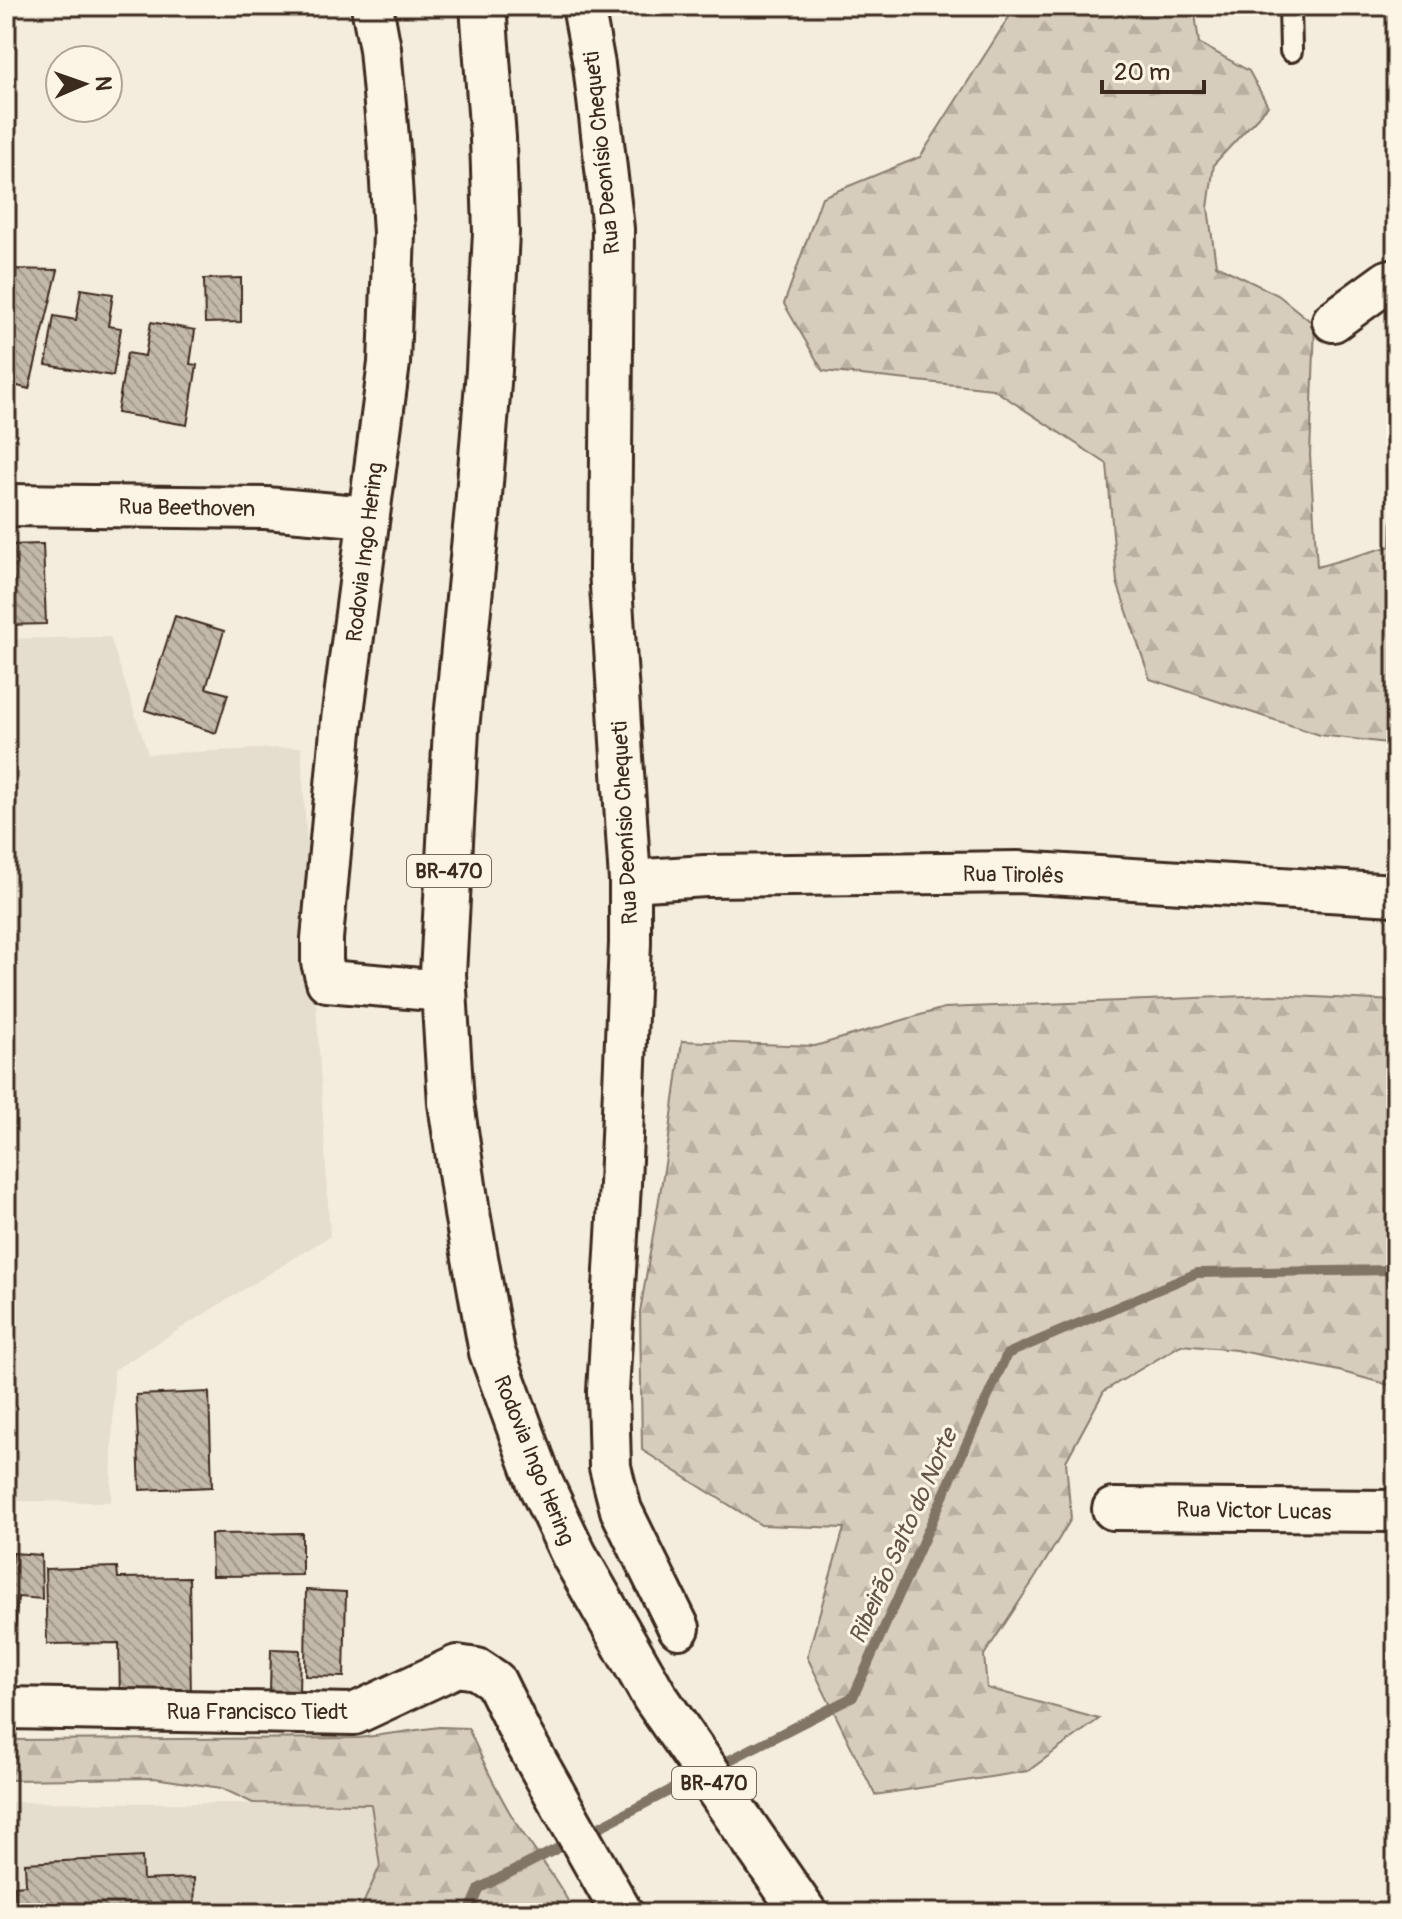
<svg xmlns="http://www.w3.org/2000/svg" width="1402" height="1919" font-family="Pangolin,sans-serif">
  <style>
    .built { fill: #e5ddce }
    .forest { fill: url(#forest-firs); stroke: #887c6e; stroke-width: 2 }
    .lines { fill: none; stroke-linecap: round; stroke-linejoin: round }
    .stream { stroke: #817466; stroke-width: 10 }
    .building { fill: url(#building-back-hatch); stroke: #3b2a1e; stroke-width: 2 }
    .service-casing { stroke: #3b2a1e; stroke-width: 26 }
    .minor-casing { stroke: #3b2a1e; stroke-width: 46 }
    .trunk-casing { stroke: #3b2a1e; stroke-width: 50 }
    .service { stroke: #fcf5e5; stroke-width: 20 }
    .minor { stroke: #fcf5e5; stroke-width: 40 }
    .trunk { stroke: #fcf5e5; stroke-width: 44 }
    .labels { text-anchor: middle; stroke-width: 6; stroke-linejoin: round; paint-order: stroke }
    .shield { fill: #fcf5e5; stroke: #75675a; stroke-width: 2 }
    .shield-label { font-size: 20px; font-weight: bold; fill: #3b2a1e }
    .street-label { font-size: 22px; fill: #3b2a1e; stroke: #fcf5e5 }
    .water-label { font-size: 24px; font-style: italic; fill: #645548; stroke: #fcf5e5 }
  </style>
  <defs>
    <pattern id="forest-firs" width="22" height="20" patternUnits="userSpaceOnUse" patternTransform="scale(2)"><rect width="22" height="20" fill="#d6cdbd"/><path d="M5 1l3.5 6h-7zM16 11l3.5 6h-7z" fill="#b9b0a2"/></pattern>
    <pattern id="building-back-hatch" width="6" height="6" patternUnits="userSpaceOnUse" patternTransform="scale(2)"><rect width="6" height="6" fill="#c3b9aa"/><path d="M-1 5l2 2M0 0l6 6M5-1l2 2" fill="none" stroke="#a0978a"/></pattern>
  </defs>
  <rect width="100%" height="100%" fill="#f4eddd"/>
  <filter id="ink" filterUnits="userSpaceOnUse"><feTurbulence type="fractalNoise" baseFrequency=".0125" numOctaves="2"/><feDisplacementMap in="SourceGraphic" scale="16" xChannelSelector="R" yChannelSelector="G"/><feConvolveMatrix kernelMatrix="1 2 1 2 8 2 1 2 1" color-interpolation-filters="sRGB"/></filter>
  <g filter="url(#ink)">
    <g class="built">
      <polygon points="110,637 148,754 301,747 330,1236 114,1370 111,1502 6,1501 6,639"/>
      <polygon points="6,1802 372,1804 380,1866 359,1913 6,1913"/>
    </g>
    <g class="forest">
      <polygon points="1016,6 1194,6 1199,43 1249,71 1268,106 1214,164 1208,208 1216,265 1278,295 1315,325 1310,455 1317,567 1391,546 1396,349 1396,744 1320,735 1150,679 1117,582 1107,464 993,389 823,371 784,304 822,197 920,157"/>
      <polygon points="1272,995 1396,1001 1396,1387 1339,1371 1236,1350 1181,1345 1104,1391 1066,1461 1071,1519 1035,1578 984,1655 987,1688 1099,1719 1028,1771 875,1795 807,1657 844,1528 761,1525 642,1450 640,1312 667,1152 682,1041 815,1046 944,1008"/>
      <path d="M439,1727L468,1728C484,1763 499,1797 520,1829C538,1857 560,1882 574,1913H359L380,1866L371,1804L253,1803L221,1788L154,1778L6,1780V1740L359,1738Z"/>
    </g>
    <g class="lines">
      <g class="stream">
        <polyline points="714,1768 853,1697 1007,1354 1197,1273 1396,1270"/>
        <polyline points="586,1834 696,1777"/>
        <polyline points="469,1913 480,1888 572,1841"/>
      </g>
    </g>
    <g class="building">
      <polygon points="156,6 208,6 208,9 156,10"/>
      <polygon points="6,269 58,270 29,389 6,383"/>
      <polygon points="241,278 241,322 205,323 204,279"/>
      <polygon points="81,289 113,294 108,326 121,328 113,376 46,365 54,316 76,320"/>
      <polygon points="151,322 195,330 190,364 197,365 187,425 117,413 127,353 145,356"/>
      <polygon points="43,544 46,624 6,625 6,545"/>
      <polygon points="175,616 224,631 206,688 228,694 216,733 145,710"/>
      <polygon points="209,1392 212,1487 140,1490 136,1395"/>
      <polygon points="302,1533 302,1575 212,1576 211,1534"/>
      <polygon points="13,1553 41,1555 42,1599 18,1597 11,1665 6,1664 6,1580 10,1581"/>
      <polygon points="117,1567 118,1578 189,1577 191,1698 120,1700 119,1643 47,1644 45,1569"/>
      <polygon points="306,1590 346,1592 344,1677 305,1676"/>
      <polygon points="271,1649 300,1650 299,1693 270,1692"/>
      <polygon points="142,1857 143,1880 194,1878 195,1913 16,1913 15,1886 26,1885 25,1863"/>
      <polygon points="1237,1905 1239,1913 1198,1913"/>
    </g>
    <g class="lines">
      <g class="service-casing">
        <polyline id="service" points="1290,6 1291,51"/>
      </g>
      <g class="minor-casing">
        <g id="minor">
          <polyline points="372,6 380,49 389,149 394,233 389,363 342,720 322,939 322,962 327,981 444,991"/>
          <polyline points="583,6 594,65 613,229 610,570 630,881 630,943 620,1184 608,1392 610,1467 621,1510 679,1628"/>
          <polyline points="1333,321 1388,281 1396,279"/>
          <polyline points="6,505 266,508 368,517"/>
          <polyline points="630,881 705,876 1017,872 1395,895"/>
          <polyline points="1113,1509 1396,1511"/>
          <polyline points="6,1708 354,1714 457,1666 477,1669 495,1681 521,1734 622,1913"/>
        </g>
      </g>
      <g class="trunk-casing">
        <polyline id="trunk" points="483,6 493,138 496,232 489,370 478,508 456,729 443,974 451,1103 467,1213 492,1352 540,1483 574,1555 655,1697 804,1913"/>
      </g>
      <use href="#service" class="service"/>
      <use href="#minor" class="minor"/>
      <use href="#trunk" class="trunk"/>
    </g>
  </g>
  <g class="labels">
    <g class="shield">
      <rect x="407" y="855" width="84" height="32" rx="6"/>
      <rect x="672" y="1767" width="84" height="32" rx="6"/>
    </g>
    <g class="shield-label">
      <text x="449" y="878">BR-470</text>
      <text x="714" y="1790">BR-470</text>
    </g>
    <g class="street-label">
      <text transform="translate(601 153) rotate(-96)" y="8">Rua Deonísio Chequeti</text>
      <text transform="translate(187 507) rotate(1)" y="8">Rua Beethoven</text>
      <text transform="translate(364 552) rotate(-83)" y="8">Rodovia Ingo Hering</text>
      <text transform="translate(624 823) rotate(-93)" y="8">Rua Deonísio Chequeti</text>
      <text transform="translate(1013 874) rotate(1)" y="8">Rua Tirolês</text>
      <text transform="translate(535 1460) rotate(68)" y="8">Rodovia Ingo Hering</text>
      <text transform="translate(1254 1510) rotate(1)" y="8">Rua Victor Lucas</text>
      <text x="257" y="1719">Rua Francisco Tiedt</text>
    </g>
    <g class="water-label">
      <text transform="translate(903 1536) rotate(-66)" y="8">Ribeirão Salto do Norte</text>
    </g>
  </g>
  <rect width="1402" height="1919" fill="none" stroke="#fcf5e5" stroke-width="32"/>
  <rect x="16" y="16" width="1370" height="1887" fill="none" stroke="#3b2a1e" stroke-width="3" filter="url(#ink)"/>
  <g transform="translate(84 84) rotate(88)"><circle r="38" fill="#fcf5e5" stroke="#afa495" stroke-width="2"/>
  <path d="M0-6L14 30L0 20L-14 30Z" fill="#3b2a1e"/>
  <text y="-12" font-size="22" font-weight="bold" text-anchor="middle" fill="#3b2a1e">N</text>
  </g>
  <path d="M1102 80v12h102v-12" fill="none" stroke="#3b2a1e" stroke-width="4"/>
  <text x="1114" y="80" font-size="24" fill="#3b2a1e" stroke="#fcf5e5" stroke-width="6" paint-order="stroke">20 m</text>
</svg>
